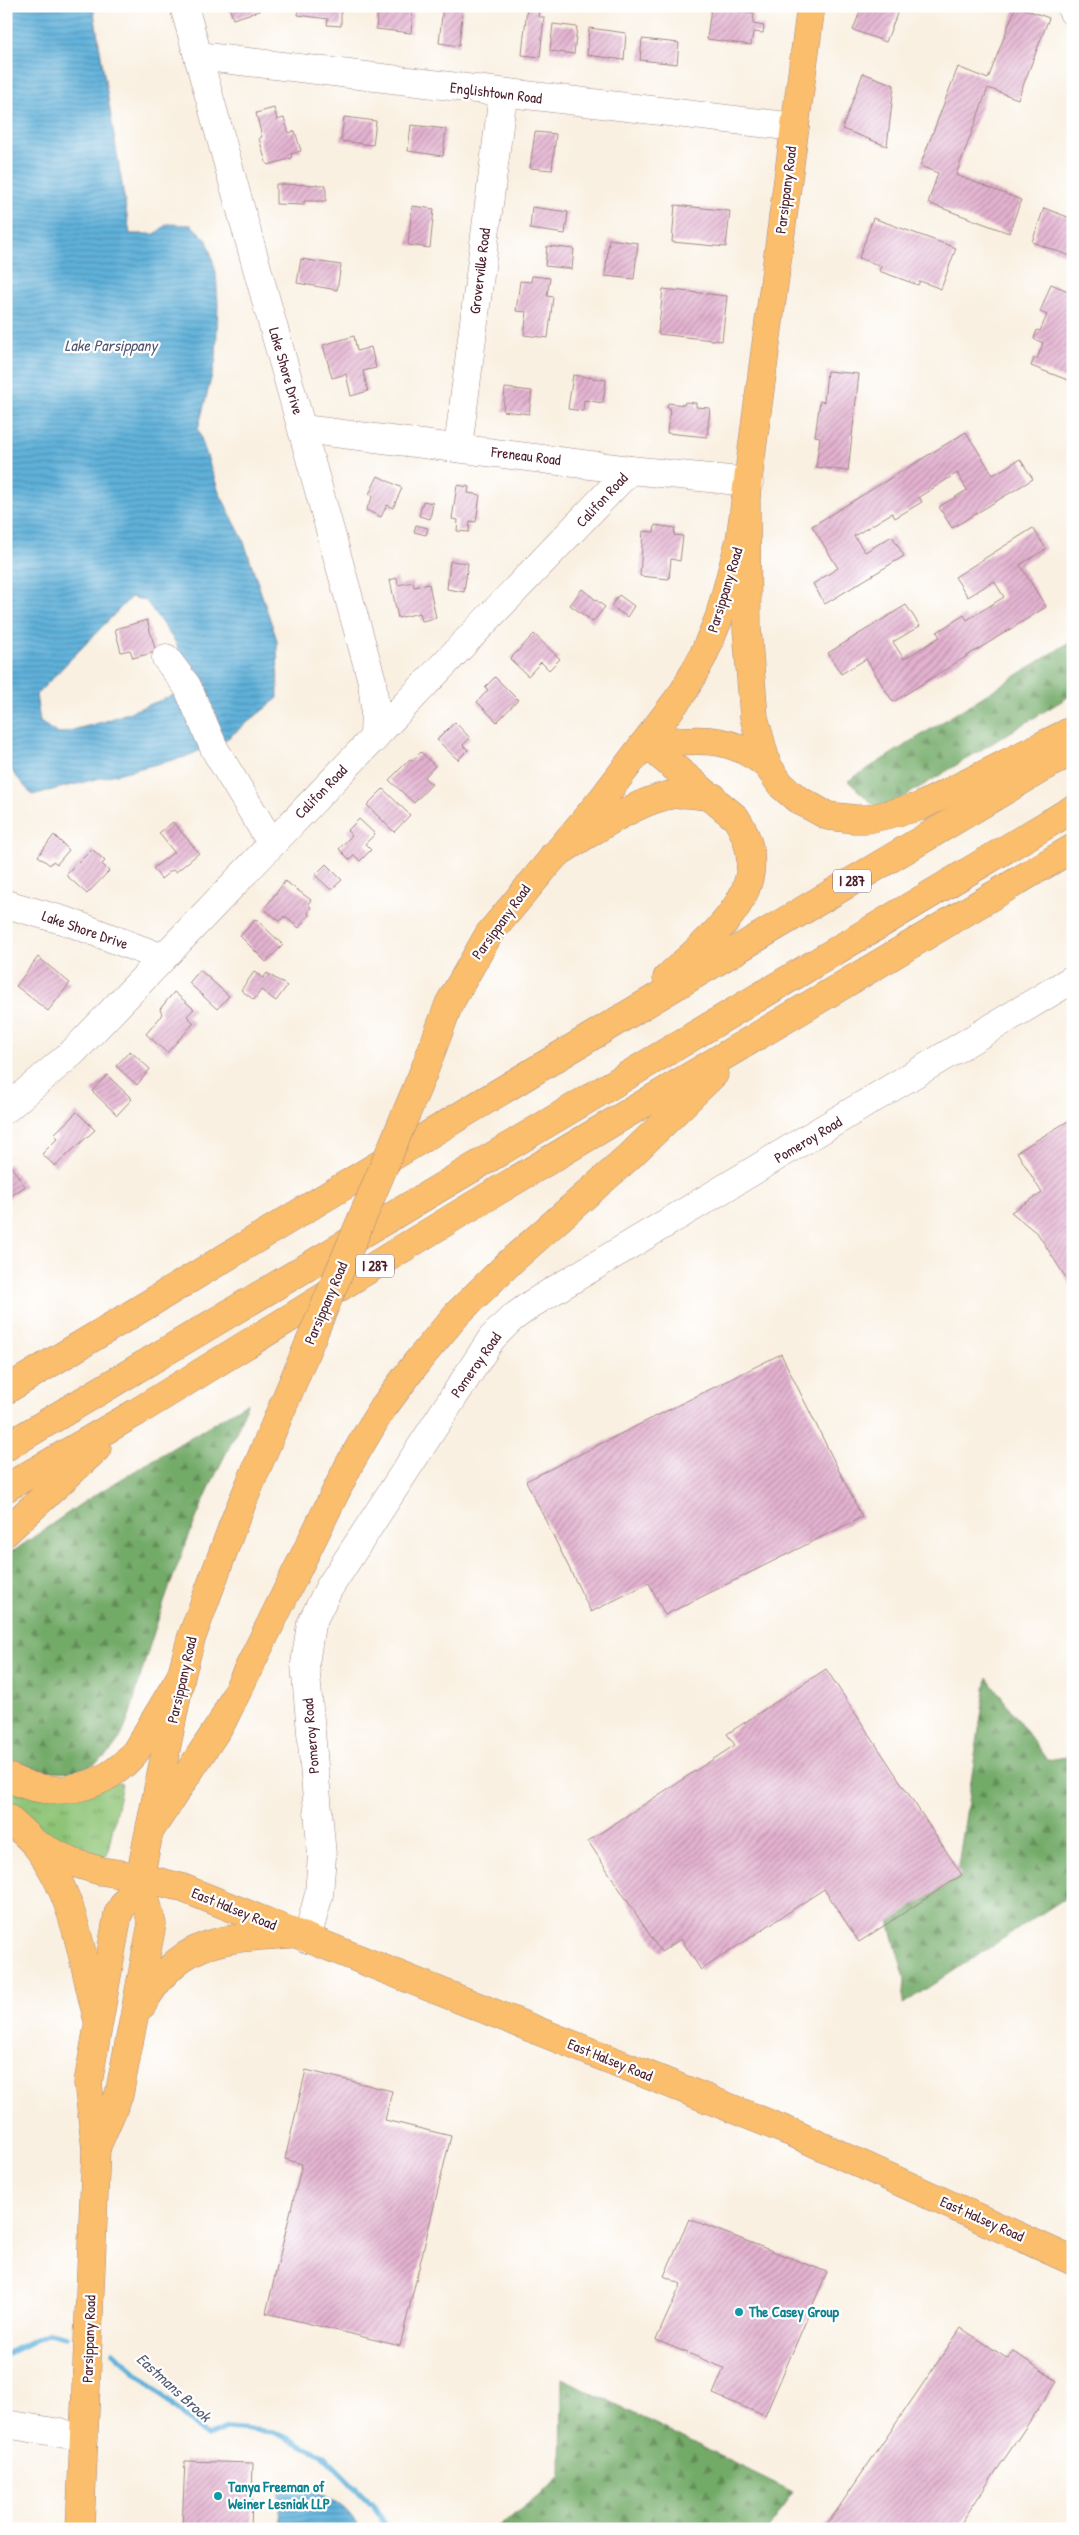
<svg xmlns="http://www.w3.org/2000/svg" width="1079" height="2535" font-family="'Patrick Hand',sans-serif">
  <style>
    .grass { fill: url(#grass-tufts); stroke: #6c7250 }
    .forest { fill: url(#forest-firs); stroke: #5e6449 }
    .water { fill: url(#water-rules); stroke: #546882; fill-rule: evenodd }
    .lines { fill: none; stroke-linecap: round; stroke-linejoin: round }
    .stream { stroke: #5eb1da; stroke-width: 5.5 }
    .building { fill: url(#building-hatch) }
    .minor-casing { stroke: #a28886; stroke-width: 29 }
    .major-casing { stroke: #a28886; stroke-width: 29 }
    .highway-casing { stroke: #a28886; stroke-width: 29 }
    .minor { stroke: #fff; stroke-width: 28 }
    .major { stroke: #fabe6d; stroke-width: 28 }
    .highway { stroke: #fabe6d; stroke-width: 28 }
    .major-bridge-casing { stroke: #a28886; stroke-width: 29; stroke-linecap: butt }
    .major-bridge { stroke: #fabe6d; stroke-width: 28 }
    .culture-dot { fill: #0f9aa8; stroke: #fff; stroke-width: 2 }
    .labels { text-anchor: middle; stroke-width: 4.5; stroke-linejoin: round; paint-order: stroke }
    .shield { fill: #fff; stroke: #80626b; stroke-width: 1 }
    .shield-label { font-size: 14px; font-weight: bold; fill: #4a1f2b }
    .street-label { font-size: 15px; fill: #4a1f2b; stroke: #fff }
    .culture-label { font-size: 15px; font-weight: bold; fill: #0d838f; stroke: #fff; text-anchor: start }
    .water-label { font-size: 16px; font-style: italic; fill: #525971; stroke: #fff }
  </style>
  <defs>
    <pattern id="grass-tufts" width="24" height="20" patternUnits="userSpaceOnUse" patternTransform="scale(1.25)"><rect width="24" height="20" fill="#8ec476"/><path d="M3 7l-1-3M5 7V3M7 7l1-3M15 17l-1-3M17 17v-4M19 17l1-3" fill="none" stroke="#769f61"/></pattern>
    <pattern id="forest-firs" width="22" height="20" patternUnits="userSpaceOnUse" patternTransform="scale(1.25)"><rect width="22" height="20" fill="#72aa67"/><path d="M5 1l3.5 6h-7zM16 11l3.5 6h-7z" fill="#608a55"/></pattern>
    <pattern id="water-rules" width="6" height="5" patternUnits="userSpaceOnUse" patternTransform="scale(1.25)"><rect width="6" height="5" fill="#5eb1da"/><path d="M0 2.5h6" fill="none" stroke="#508fb1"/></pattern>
    <pattern id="building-hatch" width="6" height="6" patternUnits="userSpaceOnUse" patternTransform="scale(1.25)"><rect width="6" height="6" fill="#e3b2d0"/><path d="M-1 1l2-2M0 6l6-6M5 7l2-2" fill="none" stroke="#ba90a9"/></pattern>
  </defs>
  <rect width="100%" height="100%" fill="#fff"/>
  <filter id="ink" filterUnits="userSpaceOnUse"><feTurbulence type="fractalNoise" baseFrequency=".02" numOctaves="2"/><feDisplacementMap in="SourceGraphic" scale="10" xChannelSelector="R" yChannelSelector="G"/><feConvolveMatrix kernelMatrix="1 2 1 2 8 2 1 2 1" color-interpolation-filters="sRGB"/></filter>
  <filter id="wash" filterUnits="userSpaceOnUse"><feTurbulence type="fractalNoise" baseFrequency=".0096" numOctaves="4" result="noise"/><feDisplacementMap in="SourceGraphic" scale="20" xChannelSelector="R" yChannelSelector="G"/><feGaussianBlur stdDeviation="1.12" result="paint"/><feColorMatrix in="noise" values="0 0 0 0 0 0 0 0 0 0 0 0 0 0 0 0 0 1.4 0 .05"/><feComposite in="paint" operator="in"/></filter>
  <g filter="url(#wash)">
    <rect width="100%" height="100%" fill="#f9f0e1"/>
    <polygon class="grass" points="122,1783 107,1855 103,1858 57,1841 6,1798 6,1784"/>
    <g class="forest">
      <polygon points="1073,640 1073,694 894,803 878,809 848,781"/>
      <path d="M247,1403C238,1434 220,1463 207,1493C181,1553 158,1615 140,1678C133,1702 128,1732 111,1751C85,1779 35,1777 6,1755V1553L15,1550L85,1501Z"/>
      <polygon points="987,1677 1047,1760 1073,1756 1073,1893 903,2004 905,1979 889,1921 956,1879"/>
      <polygon points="562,2378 793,2492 768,2529 496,2529 561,2477"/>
    </g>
    <g class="water">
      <path d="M6,6H93L130,234H155L167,224L191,225L207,240L216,272L218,304L216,359L198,429L219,492L243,539L277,640L278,698L228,738L185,757L32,795L6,764ZM131,597L146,601L176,643L193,688L106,721L58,734L40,722L36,695Z"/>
      <path d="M278,2486C313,2490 341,2495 360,2529H280L281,2521Z"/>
    </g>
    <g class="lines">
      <g class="stream">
        <polyline points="113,2352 207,2436 227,2428 274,2432 323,2455 374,2507 388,2529"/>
        <polyline points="6,2354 49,2333 66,2337"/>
      </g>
    </g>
    <g id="blocks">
      <g class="building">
        <polygon points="229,6 258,6 259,11 233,19"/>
        <polygon points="299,6 341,6 341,26 327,25 328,19 298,15"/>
        <polygon points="378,6 413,9 411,33 376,29"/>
        <polygon points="443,6 463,6 459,46 439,43"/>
        <polygon points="862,6 900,6 886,42 853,30"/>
        <polygon points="1016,6 1049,18 1018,99 988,88 956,175 1021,200 1009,233 928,203 938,173 920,166 958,67 988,79"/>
        <polygon points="527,8 539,10 538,17 544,17 540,57 522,55"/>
        <polygon points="711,8 754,13 753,24 764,26 763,33 753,32 751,45 707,39"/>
        <polygon points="553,24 577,27 574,54 550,51"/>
        <polygon points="589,28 626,33 624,60 587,55"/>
        <polygon points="642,39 679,43 677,64 640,60"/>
        <polygon points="863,73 894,85 887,146 842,129"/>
        <polygon points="274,108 277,120 284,118 289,133 295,131 301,151 291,154 292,158 268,165 266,163 259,138 262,137 256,113"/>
        <polygon points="344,117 376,121 373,145 341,141"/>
        <polygon points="411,125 446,129 443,156 408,151"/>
        <polygon points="535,132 556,134 552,170 530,168"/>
        <polygon points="276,184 326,185 326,201 304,201 304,205 276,204"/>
        <polygon points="675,205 730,211 726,247 672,242"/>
        <polygon points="412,206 434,209 430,248 408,245"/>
        <polygon points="532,207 568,212 565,234 530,229"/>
        <polygon points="1044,208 1073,219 1073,257 1032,242"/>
        <polygon points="873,218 956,248 941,289 920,281 918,285 879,271 881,266 859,258"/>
        <polygon points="609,239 638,243 634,279 605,276"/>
        <polygon points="547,246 574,249 572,269 545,266"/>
        <polygon points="301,259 341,265 337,290 297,283"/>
        <polygon points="532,276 550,278 547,296 553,297 548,338 524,335 527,312 516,311 520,281 531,282"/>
        <polygon points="1051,284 1073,293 1073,382 1031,366 1034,358 1037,359 1043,343 1034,339 1037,330 1040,331 1047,315 1040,312"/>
        <polygon points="663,289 727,296 722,341 658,334"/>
        <polygon points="354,336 357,351 371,347 376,368 363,371 368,391 351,396 346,374 332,378 323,345"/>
        <polygon points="827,371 859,374 848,471 816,467 820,437 815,436 820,401 824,402"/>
        <polygon points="573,375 606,380 603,403 584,400 583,411 568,409"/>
        <polygon points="505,388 532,391 529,414 503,411"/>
        <polygon points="685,402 696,403 696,407 710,408 707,437 667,433 670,408 667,408 668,403 684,405"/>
        <polygon points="966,432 993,475 1020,459 1033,479 952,528 939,507 967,490 957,473 919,497 922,502 895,518 892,513 854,536 865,552 892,536 904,556 825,604 813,584 838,568 812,526"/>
        <polygon points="378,476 402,488 393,508 387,505 381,517 366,510 373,496 369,494"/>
        <polygon points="457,485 469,487 468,493 480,495 476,522 470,521 469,532 457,531 458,520 452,519"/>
        <polygon points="423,501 433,503 430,519 419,516"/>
        <polygon points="416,525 428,528 426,535 414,532"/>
        <polygon points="655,525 675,528 674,535 683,536 680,561 671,559 669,579 640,576 643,531 654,532"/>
        <polygon points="1033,528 1046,549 1020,565 1046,607 893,702 866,659 841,674 828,653 906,605 920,626 893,642 904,659 940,637 937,632 964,615 967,620 1004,597 994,581 968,597 955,577"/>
        <polygon points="450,561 468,563 464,592 447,589"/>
        <polygon points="397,578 398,585 413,582 414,587 429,584 436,618 422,621 420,613 398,618 390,580"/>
        <polygon points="582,589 605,607 593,622 570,605"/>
        <polygon points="619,595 634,606 627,617 611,606"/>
        <polygon points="147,620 156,652 133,658 130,650 121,652 115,629"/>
        <polygon points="534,634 560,659 549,670 541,662 528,676 510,659"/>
        <polygon points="495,677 518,700 497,722 477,702 488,690 485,687"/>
        <polygon points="455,722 470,738 463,745 468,750 458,760 437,740"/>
        <polygon points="421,752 435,766 424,778 432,784 414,803 389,780 410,759 412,761"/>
        <polygon points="383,789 410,815 394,832 367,805"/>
        <polygon points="359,819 375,834 365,844 371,850 360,861 354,855 350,860 339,849 352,835 347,831"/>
        <polygon points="173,822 199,853 176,872 172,870 161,879 153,868 174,852 159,833"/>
        <polygon points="54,835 69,850 57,864 53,861 50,865 38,856"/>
        <polygon points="92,849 105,861 102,864 109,871 87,894 66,875"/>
        <polygon points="326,864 342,880 331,890 315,875"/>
        <polygon points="285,881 311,900 308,904 311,907 308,913 309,915 299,928 284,916 280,921 264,909"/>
        <polygon points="256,919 283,945 266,962 240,936"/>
        <polygon points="38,957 70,983 48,1011 16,986"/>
        <polygon points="200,970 229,996 217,1009 189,983"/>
        <polygon points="254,972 263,978 267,973 287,986 276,1001 261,990 254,1000 241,990"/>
        <polygon points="174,992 194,1009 187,1016 194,1023 167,1053 146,1034 162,1015 160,1009"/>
        <polygon points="130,1051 150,1069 137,1085 116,1066"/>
        <polygon points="107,1075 132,1099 117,1115 92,1091"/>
        <polygon points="77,1112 95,1130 55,1166 42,1154 58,1138 54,1134"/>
        <polygon points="1073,1118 1073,1289 1038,1234 1011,1212 1042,1193 1017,1152"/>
        <polygon points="9,1164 25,1186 7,1199 6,1166"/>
        <polygon points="781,1354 862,1517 665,1615 649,1583 591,1612 526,1481"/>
        <polygon points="826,1669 962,1875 859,1942 824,1889 701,1970 681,1939 661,1952 588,1841 735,1745 727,1734"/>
        <polygon points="306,2070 392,2091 385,2120 451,2136 400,2346 266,2313 302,2164 285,2159"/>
        <polygon points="689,2219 827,2272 765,2416 713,2394 724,2368 656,2340 681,2284 664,2276"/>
        <polygon points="961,2328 1008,2359 1013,2351 1057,2381 957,2529 824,2529"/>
        <polygon points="185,2461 253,2463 251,2529 182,2529"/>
      </g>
    </g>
  </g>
  <g filter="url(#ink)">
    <use href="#blocks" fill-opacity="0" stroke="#a28886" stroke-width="1"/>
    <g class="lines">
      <g class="minor-casing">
        <g id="minor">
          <polyline points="184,6 372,681 375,708 374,739"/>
          <polyline points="1070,6 1073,12"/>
          <polyline points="198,56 795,127"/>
          <polyline points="303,429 630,470 749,482"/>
          <polyline points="458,448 503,94"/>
          <polyline points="166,658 187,686 215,750 272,844"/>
          <polyline points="6,904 69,922 163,958"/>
          <polyline points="6,1109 73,1052 630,470"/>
          <polyline points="307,1939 319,1894 322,1856 305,1664 311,1624 329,1588 492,1338 511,1319 533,1303 1073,979"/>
          <polyline points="6,2424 84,2437"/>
        </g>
      </g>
      <g class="major-casing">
        <g id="major">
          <polyline points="424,1071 449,1004 489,934 603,798 684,691 703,656 719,618 740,540 811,6"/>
          <polyline points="140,1877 180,1887 795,2134 1073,2261"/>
          <path d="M142,2005C180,1938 221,1939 290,1934"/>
          <polyline points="96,2148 119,2095 152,1924 140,1877"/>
          <polyline points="80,2529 96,2149 88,2083 118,1914 140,1877 181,1676 191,1639 236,1517"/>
        </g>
      </g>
      <g class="highway-casing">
        <g id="highway">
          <polyline points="746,497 747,629 754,717 767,765 781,785 797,799 828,816 855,819 868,819 919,807 1073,730"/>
          <path d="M645,743L736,818C781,888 713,934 667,978"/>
          <path d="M645,743C696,741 725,732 767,765"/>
          <path d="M553,856C586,836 640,797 678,794C690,793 702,796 713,797"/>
          <polyline points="6,1390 632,1012 1073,750"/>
          <polyline points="6,1447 1073,809"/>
          <polyline points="6,1488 137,1412 457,1215 1073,848"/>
          <polyline points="6,1532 97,1448"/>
          <path d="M6,1776C51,1801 104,1791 136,1751L181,1676"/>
          <path d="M6,1817C15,1825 26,1834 34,1843C76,1893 82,1961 98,2021"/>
          <polyline points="151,1829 222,1722 350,1463 380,1412 417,1362 457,1314 509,1263 629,1157 714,1074"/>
          <polyline points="36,1844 74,1863 101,1871 140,1877"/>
        </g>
      </g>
      <use href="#minor" class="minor"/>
      <use href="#major" class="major"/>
      <use href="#highway" class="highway"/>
      <g class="major-bridge-casing">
        <polyline id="major-bridge" points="236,1517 424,1071"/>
      </g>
      <use href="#major-bridge" class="major-bridge"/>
    </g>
  </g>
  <g class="culture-dot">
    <circle cx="739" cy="2312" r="5"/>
    <circle cx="218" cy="2496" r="5"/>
  </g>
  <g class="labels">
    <g class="shield">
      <rect x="833" y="869.5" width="38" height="23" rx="4"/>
      <rect x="356" y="1254.5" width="38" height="23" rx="4"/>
    </g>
    <g class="shield-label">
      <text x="852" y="886">I 287</text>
      <text x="375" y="1271">I 287</text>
    </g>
    <g class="street-label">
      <text transform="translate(496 93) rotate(7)" y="5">Englishtown Road</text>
      <text transform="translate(786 190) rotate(-83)" y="5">Parsippany Road</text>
      <text transform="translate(480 271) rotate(-83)" y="5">Groverville Road</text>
      <text transform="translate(286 371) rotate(74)" y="5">Lake Shore Drive</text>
      <text transform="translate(526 456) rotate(7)" y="5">Freneau Road</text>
      <text transform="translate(602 500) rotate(-47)" y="5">Califon Road</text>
      <text transform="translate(725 590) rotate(-73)" y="5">Parsippany Road</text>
      <text transform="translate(321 792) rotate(-46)" y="5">Califon Road</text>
      <text transform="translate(501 922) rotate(-54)" y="5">Parsippany Road</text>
      <text transform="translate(85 930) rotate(19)" y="5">Lake Shore Drive</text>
      <text transform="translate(808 1140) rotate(-31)" y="5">Pomeroy Road</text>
      <text transform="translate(326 1303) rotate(-67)" y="5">Parsippany Road</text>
      <text transform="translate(476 1365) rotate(-55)" y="5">Pomeroy Road</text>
      <text transform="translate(182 1680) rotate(-77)" y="5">Parsippany Road</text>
      <text transform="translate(311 1736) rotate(-95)" y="5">Pomeroy Road</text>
      <text transform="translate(234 1909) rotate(22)" y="5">East Halsey Road</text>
      <text transform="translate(610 2060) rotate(22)" y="5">East Halsey Road</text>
      <text transform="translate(982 2219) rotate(24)" y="5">East Halsey Road</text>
      <text transform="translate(89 2339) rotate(-88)" y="5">Parsippany Road</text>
    </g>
    <g class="culture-label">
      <text x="749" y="2317">The Casey Group</text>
      <text x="228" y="2492">Tanya Freeman of<tspan x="228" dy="17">Weiner Lesniak LLP</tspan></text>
    </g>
    <g class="water-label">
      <text x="111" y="351">Lake Parsippany</text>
      <text transform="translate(174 2387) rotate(42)" y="6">Eastmans Brook</text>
    </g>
  </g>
  <rect width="1079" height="2535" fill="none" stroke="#fff" stroke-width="25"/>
</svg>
